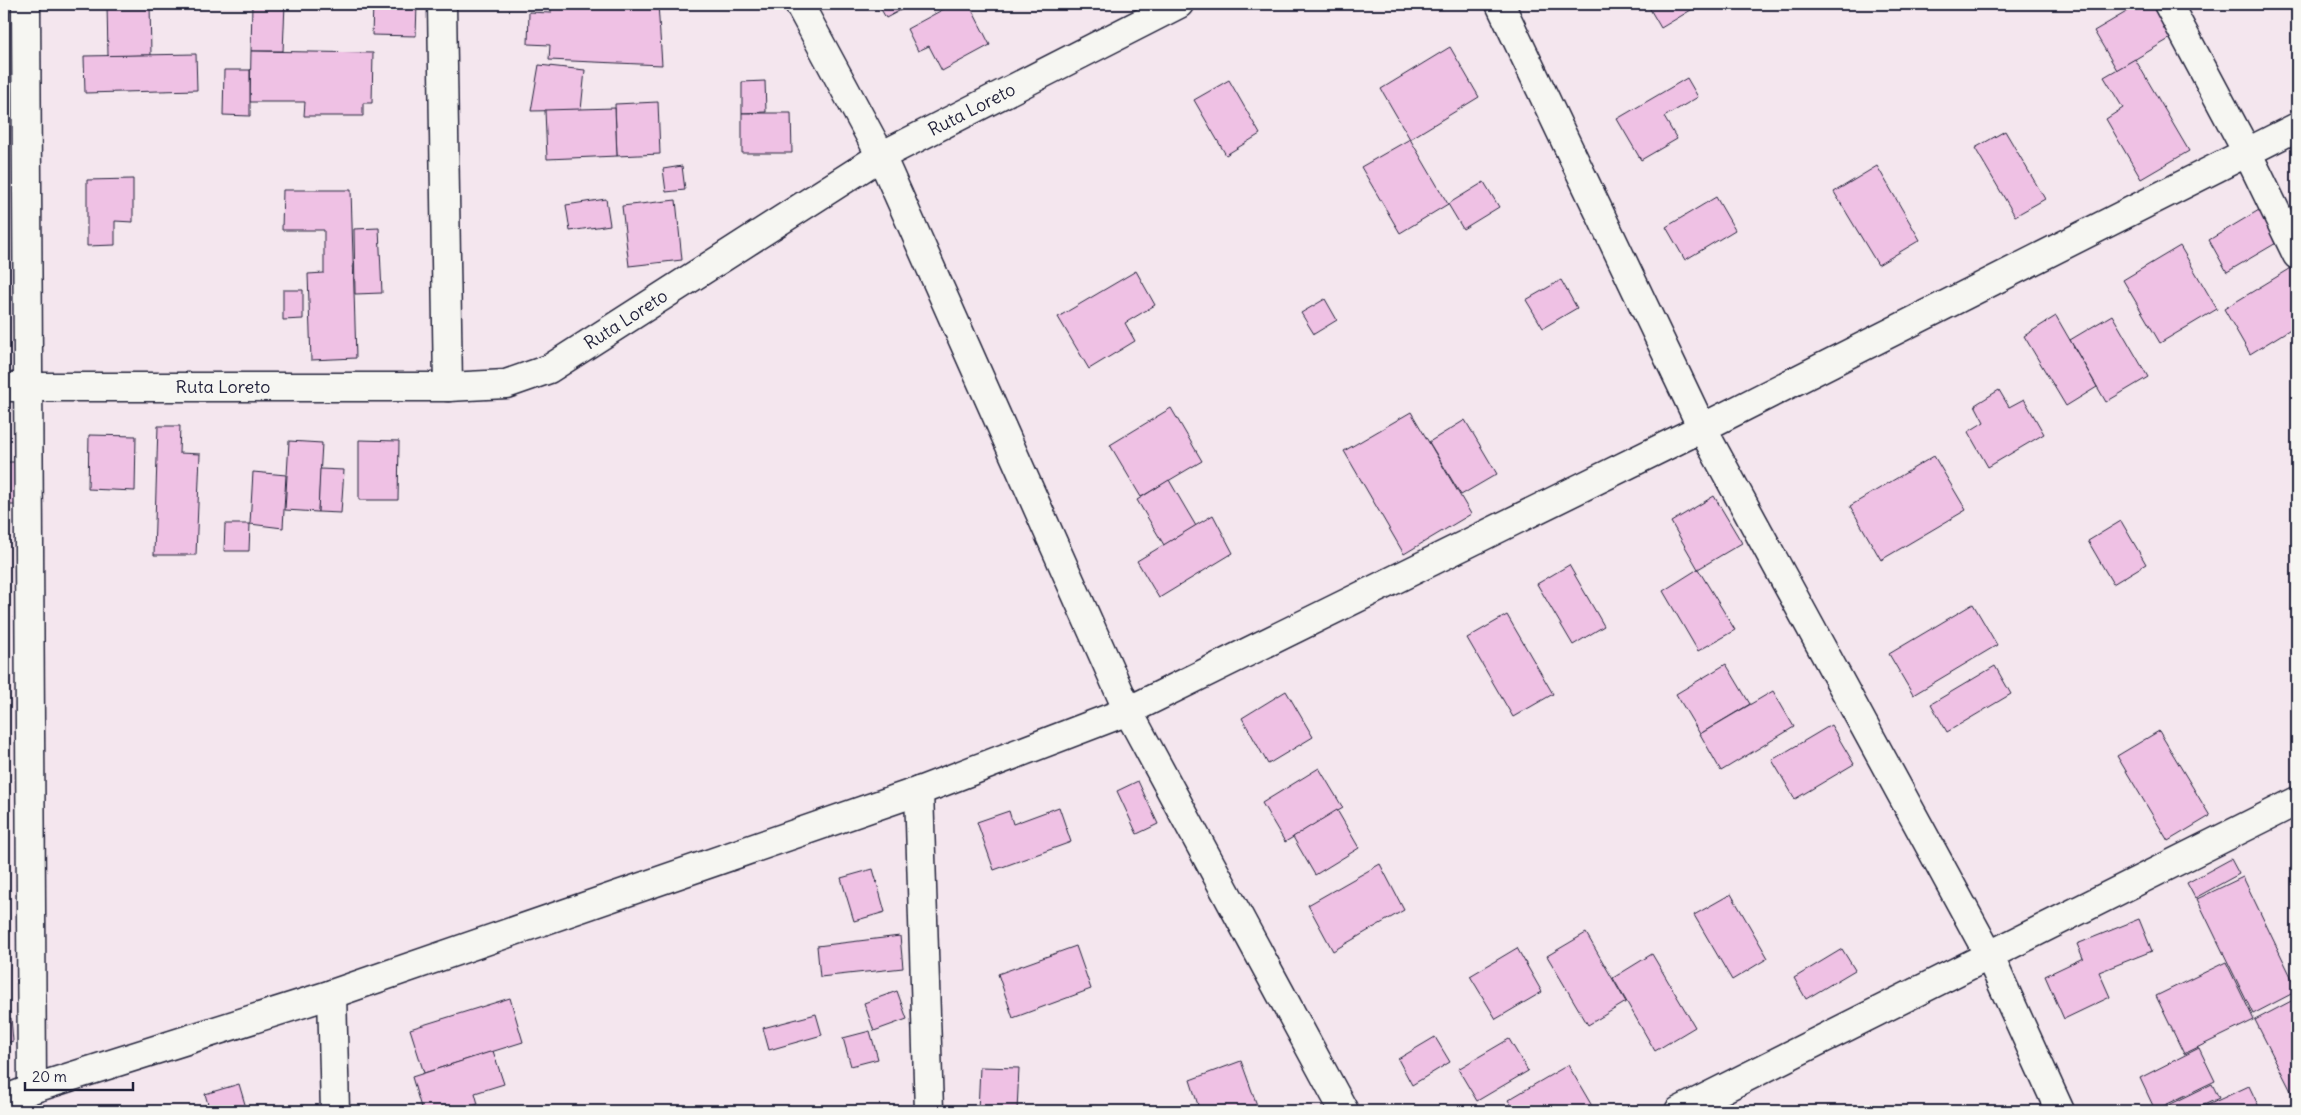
<svg xmlns="http://www.w3.org/2000/svg" width="2301" height="1115" font-family="Delius,sans-serif">
  <style>
    .building { fill: #efc1e4; stroke: #22223b }
    .lines { fill: none; stroke-linecap: round; stroke-linejoin: round }
    .street-casing { stroke: #22223b; stroke-width: 31 }
    .street { stroke: #f6f6f2; stroke-width: 28 }
    .labels { text-anchor: middle; stroke-width: 4; stroke-linejoin: round; paint-order: stroke }
    .street-label { font-size: 18px; fill: #22223b; stroke: #f6f6f2 }
  </style>
  <rect width="100%" height="100%" fill="#f4e6ee"/>
  <filter id="ink" filterUnits="userSpaceOnUse"><feTurbulence type="fractalNoise" baseFrequency=".02" numOctaves="2"/><feDisplacementMap in="SourceGraphic" scale="10" xChannelSelector="R" yChannelSelector="G"/><feConvolveMatrix kernelMatrix="1 2 1 2 8 2 1 2 1" color-interpolation-filters="sRGB"/></filter>
  <g filter="url(#ink)">
    <g class="building">
      <polygon points="107,4 150,4 151,55 108,56"/>
      <polygon points="252,4 285,4 283,51 251,51"/>
      <polygon points="373,4 417,4 416,36 372,35"/>
      <polygon points="551,4 658,4 662,65 549,60 550,45 528,44 529,12 551,13"/>
      <polygon points="878,4 912,4 886,18"/>
      <polygon points="953,4 969,4 990,45 942,71 929,46 918,51 907,29"/>
      <polygon points="1647,4 1694,4 1696,7 1661,28"/>
      <polygon points="2140,4 2151,4 2171,38 2117,70 2094,31"/>
      <polygon points="1450,47 1479,97 1410,139 1381,89"/>
      <polygon points="251,51 373,53 372,103 363,103 363,116 304,116 305,102 250,102"/>
      <polygon points="196,54 197,90 85,93 84,56"/>
      <polygon points="2135,59 2189,151 2141,179 2106,119 2123,108 2104,77"/>
      <polygon points="539,65 585,70 581,110 531,111"/>
      <polygon points="224,70 250,70 250,116 223,115"/>
      <polygon points="1687,78 1698,97 1664,117 1677,139 1641,160 1617,119"/>
      <polygon points="1229,80 1260,134 1226,155 1194,100"/>
      <polygon points="765,81 766,112 742,113 742,82"/>
      <polygon points="658,102 660,154 617,156 615,104"/>
      <polygon points="615,108 617,156 547,159 545,110"/>
      <polygon points="742,113 791,113 792,153 742,153"/>
      <polygon points="2005,131 2045,199 2015,216 1975,148"/>
      <polygon points="1410,139 1448,204 1400,233 1361,167"/>
      <polygon points="682,166 685,190 666,192 663,169"/>
      <polygon points="1877,166 1920,240 1878,265 1834,192"/>
      <polygon points="133,179 133,222 115,221 115,245 87,246 87,180"/>
      <polygon points="1484,182 1499,207 1463,229 1448,204"/>
      <polygon points="283,190 351,190 356,358 311,360 308,274 324,273 324,230 282,230"/>
      <polygon points="1716,197 1735,230 1685,260 1666,227"/>
      <polygon points="606,199 610,225 570,231 566,205"/>
      <polygon points="676,200 682,260 629,266 622,206"/>
      <polygon points="2264,207 2283,239 2227,272 2209,240"/>
      <polygon points="379,228 382,293 355,294 354,229"/>
      <polygon points="2180,246 2217,309 2160,343 2123,280"/>
      <polygon points="2293,267 2297,275 2297,325 2250,354 2224,309"/>
      <polygon points="1136,271 1155,305 1125,323 1135,341 1089,369 1058,317"/>
      <polygon points="1561,280 1577,308 1543,328 1526,300"/>
      <polygon points="283,290 303,290 303,319 283,320"/>
      <polygon points="1325,299 1337,320 1314,334 1301,313"/>
      <polygon points="2112,315 2148,377 2106,402 2070,340"/>
      <polygon points="2056,316 2097,387 2066,406 2024,336"/>
      <polygon points="1999,390 2009,407 2024,399 2044,434 1988,467 1968,432 1984,422 1975,405"/>
      <polygon points="1171,408 1202,461 1141,497 1110,445"/>
      <polygon points="1411,412 1471,514 1404,554 1344,451"/>
      <polygon points="1465,420 1497,474 1461,495 1429,442"/>
      <polygon points="158,426 180,426 179,453 200,454 196,555 154,555"/>
      <polygon points="89,435 136,436 135,491 88,489"/>
      <polygon points="359,440 399,441 398,500 359,500"/>
      <polygon points="289,441 322,443 318,512 285,510"/>
      <polygon points="1934,456 1966,510 1881,560 1850,506"/>
      <rect x="4" y="462" width="11" height="43"/>
      <polygon points="320,469 344,470 341,513 318,512"/>
      <polygon points="253,472 286,475 283,528 250,524"/>
      <polygon points="1169,480 1196,526 1164,545 1137,500"/>
      <polygon points="1714,496 1742,543 1698,569 1671,522"/>
      <polygon points="1213,515 1233,553 1159,598 1137,561"/>
      <polygon points="2121,521 2146,564 2113,584 2088,541"/>
      <polygon points="225,524 250,524 249,551 224,551"/>
      <polygon points="1569,565 1604,626 1573,645 1537,584"/>
      <polygon points="1698,569 1735,630 1698,651 1663,591"/>
      <polygon points="1973,604 1997,645 1913,695 1889,654"/>
      <polygon points="1507,615 1553,694 1513,717 1467,638"/>
      <polygon points="1726,664 1750,704 1700,734 1676,694"/>
      <polygon points="1995,666 2011,694 1947,732 1931,704"/>
      <polygon points="1286,691 1313,737 1268,764 1242,718"/>
      <polygon points="1773,691 1794,727 1721,771 1700,734"/>
      <polygon points="1831,725 1854,764 1795,799 1772,760"/>
      <polygon points="2159,731 2210,816 2168,841 2117,756"/>
      <polygon points="1319,768 1343,808 1285,842 1262,803"/>
      <polygon points="1138,781 1158,824 1137,834 1117,791"/>
      <polygon points="1059,807 1071,842 994,870 977,822 1009,811 1013,824"/>
      <polygon points="1337,810 1359,848 1315,875 1293,837"/>
      <polygon points="2231,859 2239,874 2195,898 2187,883"/>
      <polygon points="1380,864 1404,910 1333,951 1308,905"/>
      <polygon points="873,869 885,912 854,921 841,878"/>
      <polygon points="2243,877 2297,989 2297,991 2253,1014 2197,899"/>
      <polygon points="1731,894 1768,958 1732,980 1694,915"/>
      <polygon points="2139,919 2152,951 2099,972 2110,997 2064,1019 2045,976 2083,958 2077,944"/>
      <polygon points="1586,933 1626,1002 1588,1025 1547,956"/>
      <polygon points="900,936 903,968 820,977 817,946"/>
      <polygon points="1076,946 1091,989 1013,1018 998,974"/>
      <polygon points="1517,948 1542,992 1496,1019 1470,976"/>
      <polygon points="1842,949 1855,970 1806,999 1794,978"/>
      <polygon points="1652,954 1695,1027 1655,1051 1613,978"/>
      <polygon points="2226,962 2254,1020 2184,1054 2156,996"/>
      <polygon points="897,991 907,1019 874,1031 864,1003"/>
      <polygon points="510,998 523,1042 424,1073 410,1029"/>
      <polygon points="2297,998 2297,1103 2255,1020"/>
      <polygon points="816,1014 822,1035 769,1050 763,1028"/>
      <polygon points="11,1018 13,1041 4,1044 4,1021"/>
      <polygon points="870,1031 878,1059 851,1066 843,1038"/>
      <polygon points="1435,1037 1450,1062 1412,1085 1398,1059"/>
      <polygon points="1509,1039 1528,1071 1477,1101 1458,1069"/>
      <polygon points="2199,1048 2215,1081 2155,1110 2140,1078"/>
      <polygon points="493,1051 504,1084 475,1093 478,1104 454,1111 422,1111 412,1077"/>
      <polygon points="1241,1061 1258,1108 1250,1111 1182,1111 1198,1105 1190,1080"/>
      <polygon points="1568,1065 1595,1111 1515,1111 1508,1100"/>
      <polygon points="980,1067 1019,1068 1017,1111 978,1111"/>
      <polygon points="239,1084 247,1111 210,1111 205,1094"/>
      <polygon points="2212,1084 2219,1098 2191,1111 2172,1111 2169,1105"/>
      <polygon points="2249,1086 2261,1111 2195,1111"/>
    </g>
    <g class="lines">
      <g class="street-casing">
        <g id="street">
          <polyline points="26,4 32,1089"/>
          <polyline points="442,4 448,387"/>
          <polyline points="799,4 881,156 1128,711 1344,1111"/>
          <polyline points="1500,4 1702,428 1989,955 2060,1111"/>
          <polyline points="2168,4 2247,152 2297,255"/>
          <path id="s1" d="M4,387H448L506,384L549,369L881,156L1179,4"/>
          <polyline points="919,791 929,1111"/>
          <polyline points="332,994 335,1111"/>
          <polyline points="4,1100 32,1089 332,994 919,791 1128,711 1702,428 2297,127"/>
          <polyline points="1679,1111 2297,801"/>
        </g>
      </g>
      <use href="#street" class="street"/>
    </g>
  </g>
  <g class="labels">
    <g class="street-label">
      <text dy="6" stroke="none"><textPath href="#s1" startOffset="1044">Ruta Loreto</textPath></text>
      <text dy="6" stroke="none"><textPath href="#s1" startOffset="639">Ruta Loreto</textPath></text>
      <text dy="6" stroke="none"><textPath href="#s1" startOffset="219">Ruta Loreto</textPath></text>
    </g>
  </g>
  <rect width="2301" height="1115" fill="none" stroke="#f6f6f2" stroke-width="20"/>
  <rect x="10" y="10" width="2281" height="1095" fill="none" stroke="#22223b" stroke-width="2" filter="url(#ink)"/>
  <path d="M25 1082v8h108v-8" fill="none" stroke="#22223b" stroke-width="2.5"/>
  <text x="32" y="1082" font-size="15" fill="#22223b" stroke="#f6f6f2" stroke-width="4" paint-order="stroke">20 m</text>
</svg>
